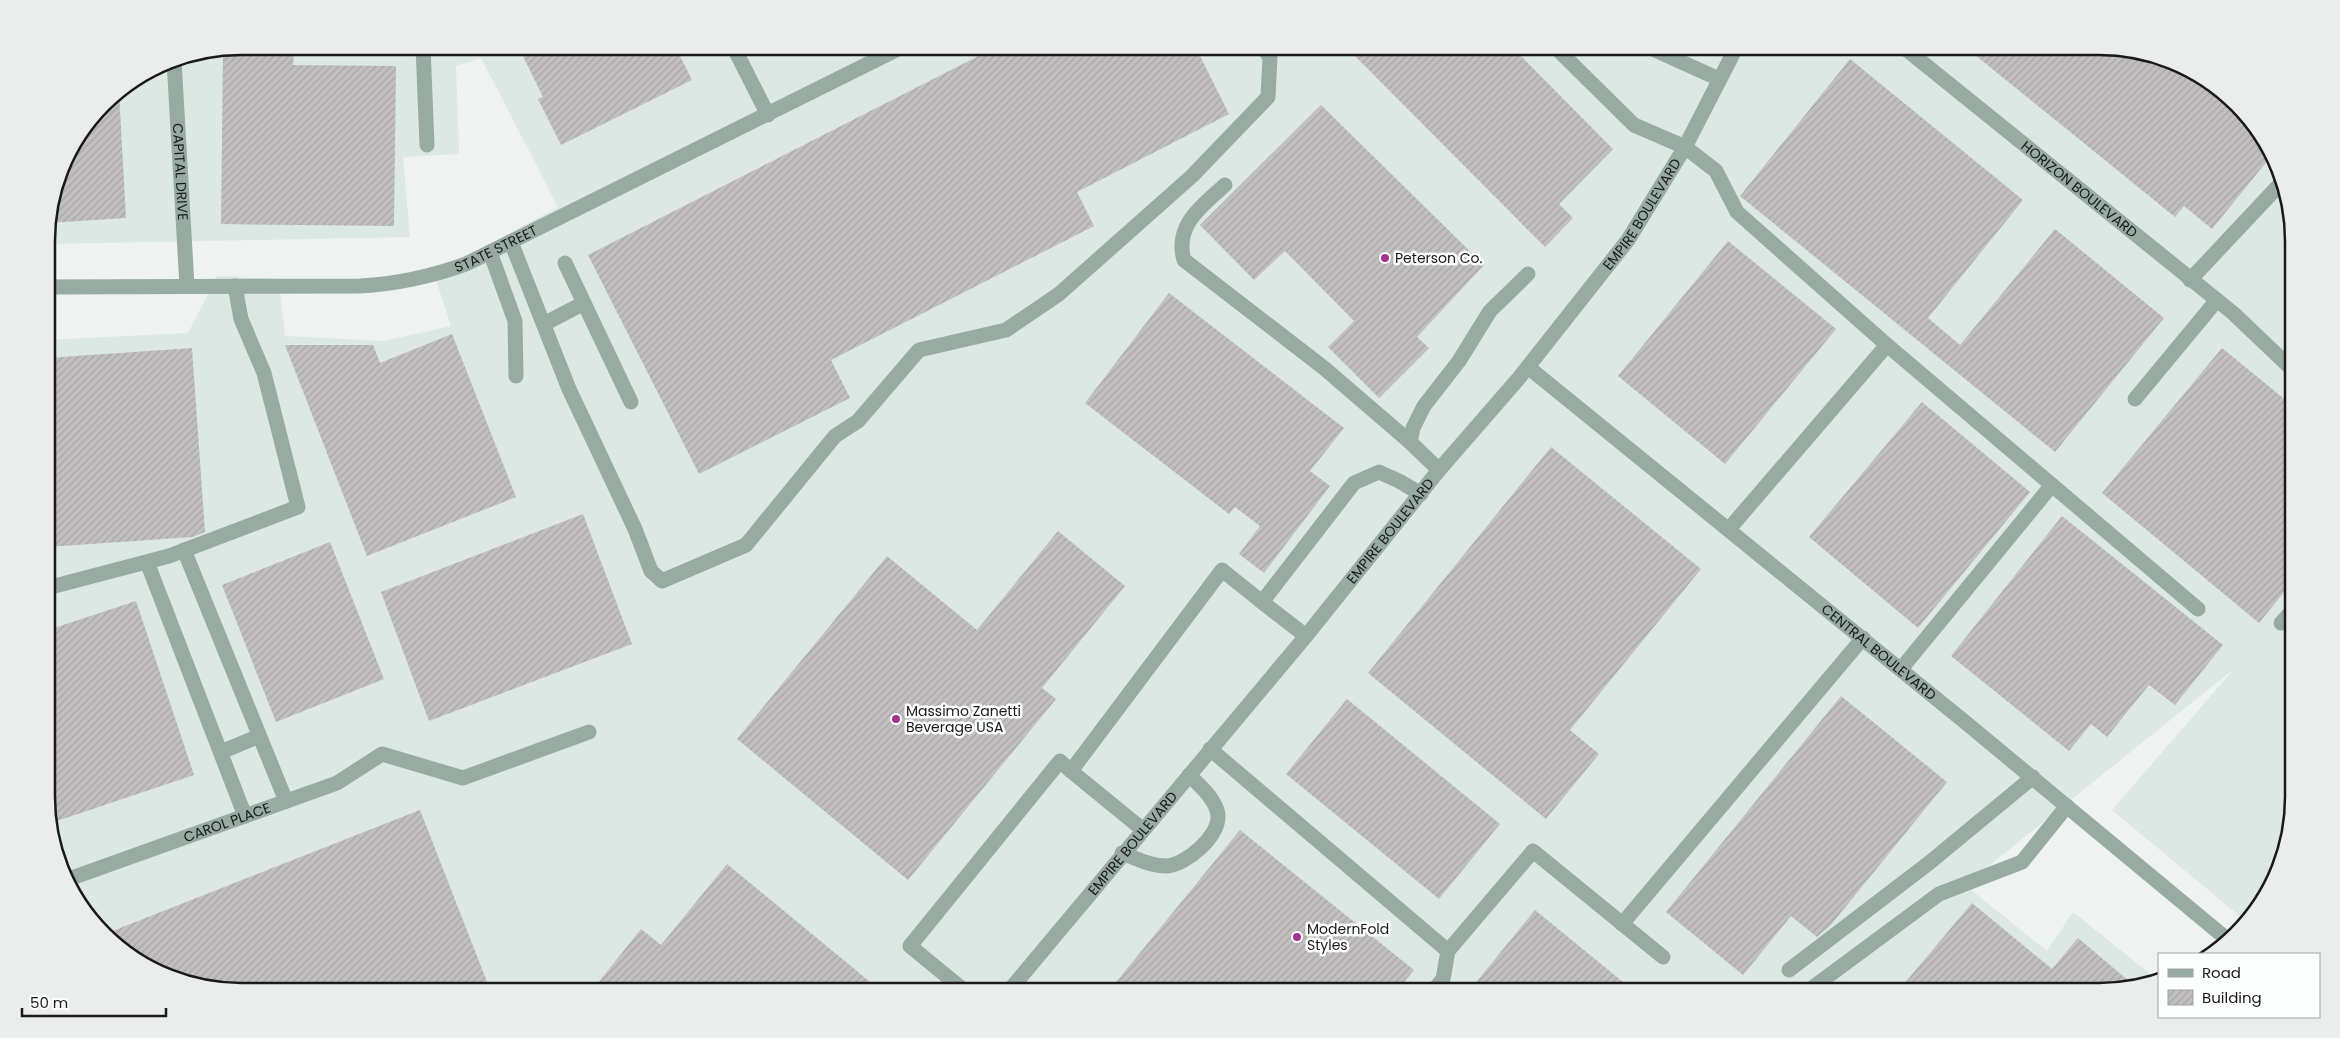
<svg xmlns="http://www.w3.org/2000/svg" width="2340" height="1038" font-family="Poppins,sans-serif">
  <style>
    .built { fill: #dce8e3 }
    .building { fill: url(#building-hatch) }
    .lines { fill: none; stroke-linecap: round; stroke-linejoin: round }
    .minor { stroke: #97aba3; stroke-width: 15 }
    .poi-dot { fill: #a3328d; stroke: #fcfffe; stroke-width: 2 }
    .labels { text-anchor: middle; stroke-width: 5; stroke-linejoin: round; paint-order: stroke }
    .street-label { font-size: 14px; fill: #181918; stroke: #fcfffe }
    .poi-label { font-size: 14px; fill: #181918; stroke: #fcfffe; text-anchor: start }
    .rim { fill: none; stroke: #181918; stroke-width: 2.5 }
  </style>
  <defs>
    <pattern id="building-hatch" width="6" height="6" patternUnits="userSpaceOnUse" patternTransform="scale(1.25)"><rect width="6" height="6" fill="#c2bfc1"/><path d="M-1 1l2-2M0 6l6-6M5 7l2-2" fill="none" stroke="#a6a4a5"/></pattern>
  </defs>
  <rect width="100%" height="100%" fill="#eef2f0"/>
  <polygon class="built" points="241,46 2099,46 2174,61 2217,86 2254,123 2279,166 2292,216 2294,798 2279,872 2253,916 2247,922 2112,810 2235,668 1965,885 2047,951 2073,912 2159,981 2112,991 241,992 166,977 123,952 87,916 61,872 48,823 47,340 188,333 217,276 279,279 285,336 384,341 451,326 434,274 558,207 481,58 456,66 459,154 403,157 410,237 47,244 47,228 66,154 112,95 166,61"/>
  <g class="building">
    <polygon points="241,46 294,46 293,65 396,66 394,226 221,224 223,50"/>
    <polygon points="518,46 675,46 692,80 561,145 538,99 543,97"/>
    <polygon points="998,46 1195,46 1229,114 1077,192 1094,226 831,360 850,398 699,474 588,255"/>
    <polygon points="1345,46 1511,46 1613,149 1559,204 1573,218 1545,247"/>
    <polygon points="1964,46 2099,46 2156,58 2170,68 2175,62 2217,86 2254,123 2272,155 2212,229 2184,206 2175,217"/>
    <polygon points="1850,59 2023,200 1928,318 1960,345 2055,229 2164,318 2055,452 1740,196"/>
    <polygon points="119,91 126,218 48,223 66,154 112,95"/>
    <polygon points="1321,105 1484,265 1417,337 1429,348 1379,398 1328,347 1354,321 1285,251 1254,280 1200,225"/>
    <polygon points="1728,241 1836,329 1725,464 1618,376"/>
    <polygon points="1169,293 1344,428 1310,471 1330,486 1264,573 1239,554 1260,526 1235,507 1229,514 1085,403"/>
    <polygon points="452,334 516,497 367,556 285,345 373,345 380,363"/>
    <polygon points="192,348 205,532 193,537 47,547 47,358"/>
    <polygon points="2222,348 2293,406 2293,581 2259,623 2102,493"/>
    <polygon points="1922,402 2030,492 1918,628 1809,537"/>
    <polygon points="1551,447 1701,569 1570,730 1599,754 1546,819 1368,673"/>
    <polygon points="583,514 632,644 429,721 381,592"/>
    <polygon points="2062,516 2223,645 2175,705 2149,685 2107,737 2091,724 2069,751 1951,656"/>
    <polygon points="1058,531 1125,586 1042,688 1056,699 908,880 737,739 887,556 977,630"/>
    <polygon points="330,542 384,679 276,722 222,585"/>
    <polygon points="136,601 194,775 48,824 48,630"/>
    <polygon points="1841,696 1947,782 1830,926 1817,937 1791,916 1743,975 1666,912"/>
    <polygon points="1347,699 1500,824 1439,899 1286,774"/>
    <polygon points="420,810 491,992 241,992 166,977 123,952 105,934"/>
    <polygon points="1240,830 1414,970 1396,992 1108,992"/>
    <polygon points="727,864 869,981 860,992 607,992 597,984 641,929 661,945"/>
    <polygon points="1972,903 2052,969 2078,938 2136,987 2112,991 1898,991"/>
    <polygon points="1535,910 1634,991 1469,991"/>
  </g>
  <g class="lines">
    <g class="minor">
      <polyline points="423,46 427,145"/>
      <polyline points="733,46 768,115"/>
      <polyline points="1554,46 1634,125 1685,147 1716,171 1737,212 1887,345 2198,609"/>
      <polyline points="1646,46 1719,79"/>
      <path id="s1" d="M1902,46L2233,313L2293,370"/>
      <path id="s2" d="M174,60L187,286"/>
      <path d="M1225,185C1202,206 1174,225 1184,260L1324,368L1410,442"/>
      <polyline points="511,242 569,389 635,529 651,571 662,581 746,545 835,436 858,421 919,350 1006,330 1059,294 1192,176 1268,97 1270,57 1261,46"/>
      <polyline points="490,252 515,321 516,376"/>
      <polyline points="565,263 631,402"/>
      <polyline points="2190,280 2283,181"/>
      <path id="s3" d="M47,287L360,286C397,284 430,277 466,264L904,46"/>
      <polyline points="544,324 584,303"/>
      <path id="s4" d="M1528,367L1965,722L2228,940"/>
      <polyline points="2135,399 2217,300"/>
      <polyline points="1439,470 1410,442 1413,428 1424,406 1459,361 1490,311 1528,274"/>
      <polyline points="1729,529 1887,345"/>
      <polyline points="184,550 286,801"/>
      <polyline points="147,562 245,816"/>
      <polyline points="47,588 169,556 298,507 264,373 241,319 235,286"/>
      <polyline points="2281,623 2293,610"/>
      <polyline points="1306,636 1262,602 1354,483 1379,472 1399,481 1421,494"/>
      <polyline points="1901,669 2052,485"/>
      <polyline points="1210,749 1448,951 1533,851 1663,957"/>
      <polyline points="221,752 259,736"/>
      <polyline points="1142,829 1071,771 1222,570 1262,602"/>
      <path d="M1122,853C1137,859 1151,866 1166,866C1186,865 1220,836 1218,815C1216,799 1200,786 1189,775"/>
      <path id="s5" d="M66,880L337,783L382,754L463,778L589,732"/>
      <polyline points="1622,924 1863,638"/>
      <polyline points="1789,970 1929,863 2033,777"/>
      <polyline points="1433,991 1443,979 1448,951"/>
      <polyline points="1808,991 1939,894 2022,862 2067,806"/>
      <polyline points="966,992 910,946 1060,761 1071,771"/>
      <path id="s6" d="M1008,992L1306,636L1439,470L1519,378L1628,240L1685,147L1737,46"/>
    </g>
  </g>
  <g class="poi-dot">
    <circle cx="1385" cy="258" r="5"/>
    <circle cx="896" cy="719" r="5"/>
    <circle cx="1297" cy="937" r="5"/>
  </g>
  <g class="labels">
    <g class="street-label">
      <text dy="5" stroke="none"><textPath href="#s2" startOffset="112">CAPITAL DRIVE</textPath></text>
      <text dy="5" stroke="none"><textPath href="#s1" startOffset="228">HORIZON BOULEVARD</textPath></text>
      <text dy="5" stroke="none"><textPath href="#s6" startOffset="1004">EMPIRE BOULEVARD</textPath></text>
      <text dy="5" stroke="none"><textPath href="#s3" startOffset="455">STATE STREET</textPath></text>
      <text dy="5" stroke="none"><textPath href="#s6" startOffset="599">EMPIRE BOULEVARD</textPath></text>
      <text dy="5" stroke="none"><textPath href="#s4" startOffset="452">CENTRAL BOULEVARD</textPath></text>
      <text dy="5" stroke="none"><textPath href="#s5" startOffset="171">CAROL PLACE</textPath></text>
      <text dy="5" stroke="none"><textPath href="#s6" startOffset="194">EMPIRE BOULEVARD</textPath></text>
    </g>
    <g class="poi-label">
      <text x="1395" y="263">Peterson Co.</text>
      <text x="906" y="716">Massimo Zanetti<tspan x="906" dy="16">Beverage USA</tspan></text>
      <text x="1307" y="934">ModernFold<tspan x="1307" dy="16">Styles</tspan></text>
    </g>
  </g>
  <path d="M0 0H2340V1038H0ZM241 55H2099A186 186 0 0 1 2285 241V797A186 186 0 0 1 2099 983H241A186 186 0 0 1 55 797V241A186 186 0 0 1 241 55Z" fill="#eaedec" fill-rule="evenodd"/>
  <path class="rim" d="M241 55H2099A186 186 0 0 1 2285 241V797A186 186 0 0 1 2099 983H241A186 186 0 0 1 55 797V241A186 186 0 0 1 241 55Z"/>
  <rect x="2158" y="953" width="162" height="65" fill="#fcfffe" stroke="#a1a3a2"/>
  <rect x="2168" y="969" width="25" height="8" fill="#97aba3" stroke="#a1a3a2"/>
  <text x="2202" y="978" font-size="15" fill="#181918">Road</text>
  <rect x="2168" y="990" width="25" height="15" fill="url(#building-hatch)" stroke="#a1a3a2"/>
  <text x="2202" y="1003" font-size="15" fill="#181918">Building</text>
  <path d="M22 1008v8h144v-8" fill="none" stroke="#181918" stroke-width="2.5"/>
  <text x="30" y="1008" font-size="15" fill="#181918" stroke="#fcfffe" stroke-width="4" paint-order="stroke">50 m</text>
</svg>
